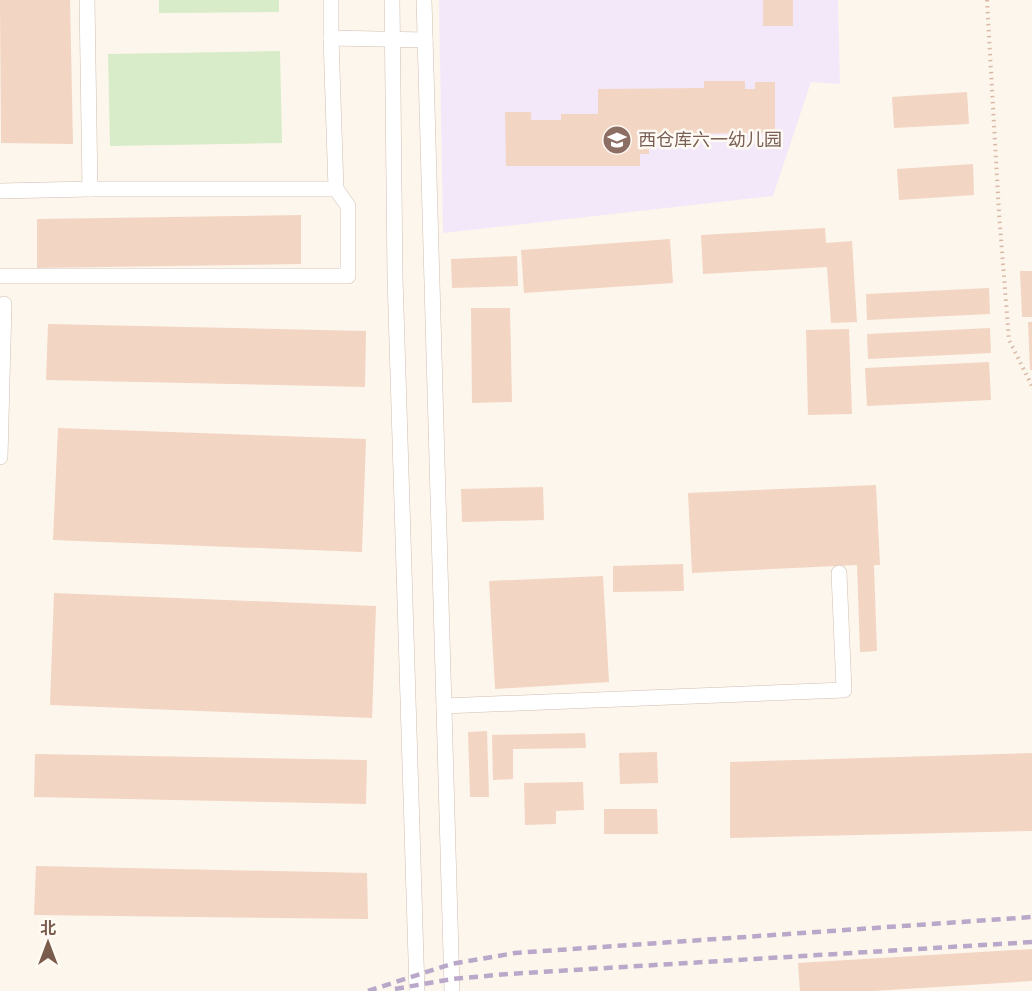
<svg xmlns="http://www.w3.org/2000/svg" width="1032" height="991" font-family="'Asap Condensed','Noto Sans SC',sans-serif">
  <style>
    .education { fill: #f3e8fa }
    .green { fill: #d8ecc9 }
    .building { fill: #f3d5c3 }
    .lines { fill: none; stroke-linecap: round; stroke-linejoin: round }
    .minor-casing { stroke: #d1beb0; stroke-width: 16 }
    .path { stroke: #d9b8a5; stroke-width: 4; stroke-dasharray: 1.5 4.5; stroke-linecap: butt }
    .minor { stroke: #fff; stroke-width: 15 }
    .rail { stroke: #b9a8c9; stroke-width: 4.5; stroke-dasharray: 9 6; stroke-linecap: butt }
    .labels { text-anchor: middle; stroke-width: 5; stroke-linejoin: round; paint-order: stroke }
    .education-label { font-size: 18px; fill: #785e54; stroke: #fffaf3; text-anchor: start }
  </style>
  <rect width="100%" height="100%" fill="#fdf6ec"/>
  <polygon class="education" points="439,0 838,0 840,84 811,82 773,196 443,233"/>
  <g class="green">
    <polygon points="159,0 279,0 279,12 159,13"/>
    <polygon points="280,51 282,143 110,146 108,54"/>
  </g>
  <g class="building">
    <polygon points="0,0 70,0 73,144 1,143"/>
    <rect x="763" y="0" width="30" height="26"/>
    <polygon points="704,81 745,81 745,89 755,89 755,82 775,82 775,133 649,134 649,154 640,154 640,166 506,166 505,112 531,112 531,120 561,120 561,114 598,114 598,89 704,88"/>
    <polygon points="967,92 969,124 894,128 892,97"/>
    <polygon points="973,164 974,195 899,200 897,169"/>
    <polygon points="301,215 301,264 37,268 37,219"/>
    <polygon points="825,228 826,243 852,241 857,322 831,323 827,267 703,274 701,235"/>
    <polygon points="670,239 673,283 524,293 521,250"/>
    <polygon points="517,256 518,286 452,288 451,259"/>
    <polygon points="1020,271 1032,271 1032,317 1022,317"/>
    <polygon points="989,288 990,314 867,320 866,294"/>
    <polygon points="471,308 510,308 512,402 472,403"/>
    <polygon points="1028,322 1032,322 1032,370 1030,370"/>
    <polygon points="48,324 366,331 365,387 46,380"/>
    <polygon points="990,328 991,353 868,359 867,334"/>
    <polygon points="849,329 852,414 808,415 806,330"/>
    <polygon points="989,362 991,400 867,406 865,368"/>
    <polygon points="58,428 366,439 362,552 53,540"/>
    <polygon points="876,485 880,565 874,565 877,651 860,652 857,565 692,573 688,493"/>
    <polygon points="543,487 544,520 462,522 461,489"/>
    <polygon points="683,564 684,591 613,592 613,566"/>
    <polygon points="603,576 609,682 495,689 489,581"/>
    <polygon points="54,593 376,606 372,718 50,705"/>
    <polygon points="487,731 489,797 470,797 468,732"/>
    <polygon points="585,733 586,748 513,749 513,779 493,780 492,735"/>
    <polygon points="657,752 658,783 620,784 619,753"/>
    <polygon points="1032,753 1032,831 730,838 730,762"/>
    <polygon points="35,754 367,760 366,804 34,797"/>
    <polygon points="583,782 584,810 556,811 556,824 525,825 524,783"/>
    <polygon points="604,809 657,809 658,834 604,834"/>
    <polygon points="36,866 367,873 368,919 34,915"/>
    <polygon points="1032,949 1032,981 873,991 800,991 798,963"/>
  </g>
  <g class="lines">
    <g class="minor-casing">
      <g id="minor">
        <polyline points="87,0 90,189"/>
        <polyline points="331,0 331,38 425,40"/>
        <polyline points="392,0 395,277 417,991"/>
        <polyline points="424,0 452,991"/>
        <polyline points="0,191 90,189 336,189 331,38"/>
        <polyline points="0,276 348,276 348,206 336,189"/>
        <polyline points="0,457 4,304"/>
        <polyline points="444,706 844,690 839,573"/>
      </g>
    </g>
    <polyline class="path" points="987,0 999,213 1009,340 1032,386"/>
    <use href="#minor" class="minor"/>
    <g class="rail">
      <polyline points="395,989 452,979 508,974 1032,942"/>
      <polyline points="368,991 451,964 515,953 1032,917"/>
    </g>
  </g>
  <defs>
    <g id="school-disc" transform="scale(1.5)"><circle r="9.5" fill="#8d6e63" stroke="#fffaf3"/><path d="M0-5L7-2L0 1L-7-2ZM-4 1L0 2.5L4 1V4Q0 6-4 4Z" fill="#fff"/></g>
  </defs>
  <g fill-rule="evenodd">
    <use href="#school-disc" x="617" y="140"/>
  </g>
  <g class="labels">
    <g class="education-label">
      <text x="638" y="146">西仓库六一幼儿园</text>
    </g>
  </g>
  <g transform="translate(48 943)" stroke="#fffaf3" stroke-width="4.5" paint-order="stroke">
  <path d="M0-4.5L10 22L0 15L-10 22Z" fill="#7a5c4d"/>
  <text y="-9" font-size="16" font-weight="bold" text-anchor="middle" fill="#7a5c4d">北</text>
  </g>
</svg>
